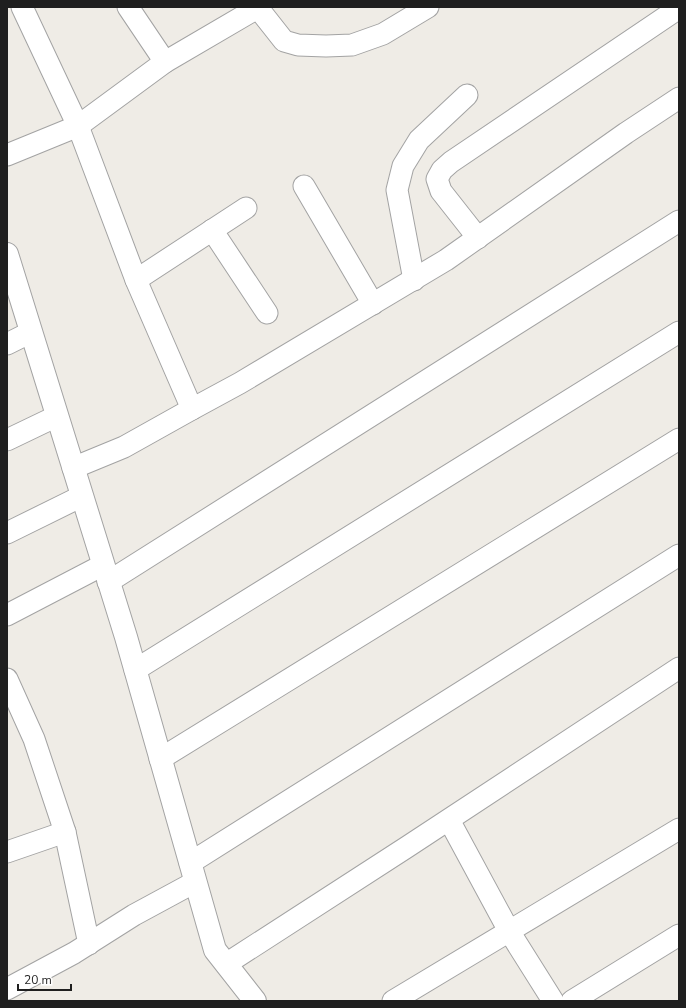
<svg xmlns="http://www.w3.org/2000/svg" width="686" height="1008" font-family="'Nunito Sans',sans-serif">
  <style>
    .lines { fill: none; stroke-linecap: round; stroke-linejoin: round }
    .minor-casing { stroke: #a3a3a3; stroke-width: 23 }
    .tertiary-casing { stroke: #a3a3a3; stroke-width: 24 }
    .minor { stroke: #fff; stroke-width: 21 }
    .tertiary { stroke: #fff; stroke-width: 22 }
  </style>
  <rect width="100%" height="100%" fill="#efece6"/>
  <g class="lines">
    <g class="minor-casing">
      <g id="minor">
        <polyline points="22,7 78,126 136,280 192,409"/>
        <polyline points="258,8 284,41 298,45 326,46 352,45 383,34 428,7"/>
        <polyline points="165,62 259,7"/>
        <polyline points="7,155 78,126 165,62 128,7"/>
        <polyline points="304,186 373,304"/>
        <polyline points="212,230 267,313"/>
        <polyline points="478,238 441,191 437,179 442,170 451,162 679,8"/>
        <polyline points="136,280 246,208"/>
        <polyline points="414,280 397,190 403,166 419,140 467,95"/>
        <polyline points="7,344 31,332"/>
        <polyline points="7,440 57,416"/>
        <polyline points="73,468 124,447 192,409 240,383 446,260 626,133 679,98"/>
        <polyline points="7,533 82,496"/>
        <polyline points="108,582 679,221"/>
        <polyline points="7,615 103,565"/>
        <polyline points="135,670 679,332"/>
        <polyline points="7,679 34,739 65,832 7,852"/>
        <polyline points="160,759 679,439"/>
        <polyline points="449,820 509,931 553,1001"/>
        <polyline points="65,832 89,944"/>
        <polyline points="190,863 679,555"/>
        <polyline points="226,964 407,847 679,668"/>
        <polyline points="7,989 74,953 134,915 195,882"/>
        <polyline points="393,1001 679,829"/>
        <polyline points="572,1001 679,935"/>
      </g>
    </g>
    <g class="tertiary-casing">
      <polyline id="tertiary" points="7,254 126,637 215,950 255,1001"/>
    </g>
    <use href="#minor" class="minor"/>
    <use href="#tertiary" class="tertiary"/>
  </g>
  <rect width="686" height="1008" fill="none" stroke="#1f1f1f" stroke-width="16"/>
  <path d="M18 984v6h53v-6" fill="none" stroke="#1f1f1f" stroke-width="2"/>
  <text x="24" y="984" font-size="12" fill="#1f1f1f" stroke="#ffffff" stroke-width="3" paint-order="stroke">20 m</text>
</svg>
